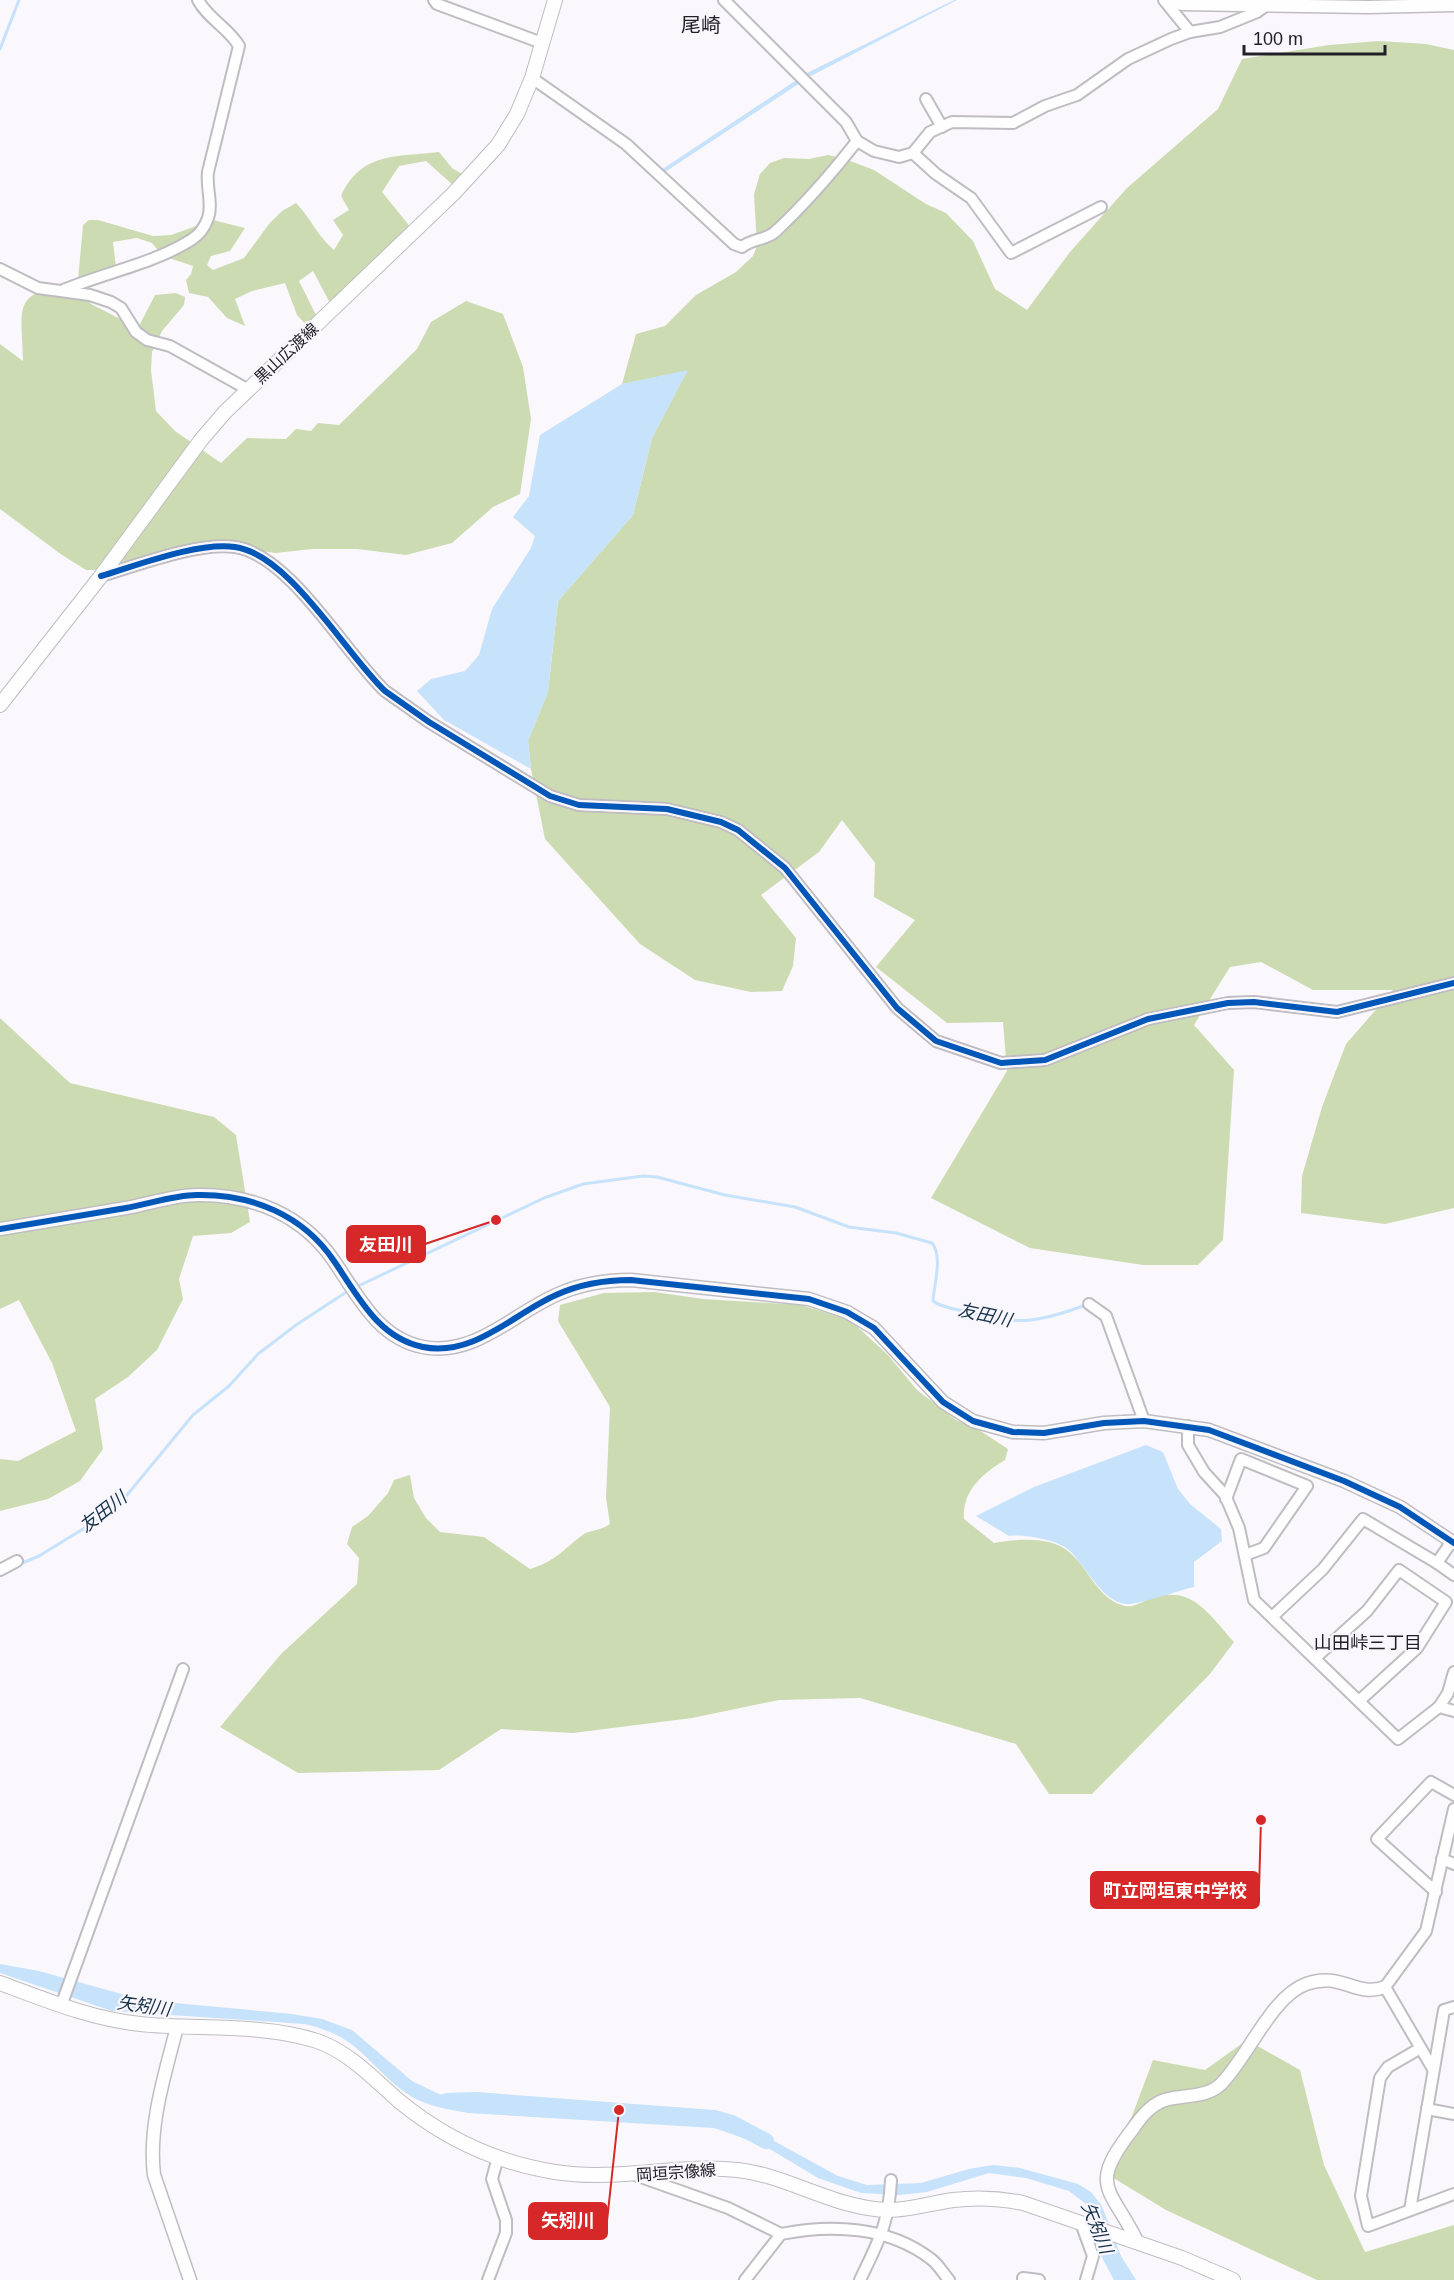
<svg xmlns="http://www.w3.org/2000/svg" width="1454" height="2280" font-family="Arial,'Noto Sans JP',sans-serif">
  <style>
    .forest { fill: #cddbb2 }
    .water { fill: #c7e2fb }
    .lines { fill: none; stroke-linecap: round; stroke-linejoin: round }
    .stream { stroke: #c7e2fb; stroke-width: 3 }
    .river { stroke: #c7e2fb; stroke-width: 16 }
    .minor-casing { stroke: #bfbdc1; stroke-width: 14 }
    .tertiary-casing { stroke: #bfbdc1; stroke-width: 15 }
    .secondary-casing { stroke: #bfbdc1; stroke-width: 16 }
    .minor { stroke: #fefeff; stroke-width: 10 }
    .tertiary { stroke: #fefeff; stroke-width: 12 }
    .secondary { stroke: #fefeff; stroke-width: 14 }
    .cycleway-casing { stroke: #f9f7fd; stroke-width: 10 }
    .cycleway { stroke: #0057b8; stroke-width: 6 }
    .labels { text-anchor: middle; stroke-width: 4.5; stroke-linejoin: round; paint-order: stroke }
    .street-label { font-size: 16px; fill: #222026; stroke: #f9f7fd }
    .water-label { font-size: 18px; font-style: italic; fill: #153249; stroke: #f9f7fd }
    .neighbourhood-label { font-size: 18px; fill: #222026; stroke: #f9f7fd }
    .quarter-label { font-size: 20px; fill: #222026; stroke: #f9f7fd }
    .leader { fill: none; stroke: #d62828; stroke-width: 2 }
    .callout-dot { fill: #d62828; stroke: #f9f7fd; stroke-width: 2 }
    .callout { fill: #d62828; stroke: #d62828; stroke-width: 2 }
    .callout-label { font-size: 18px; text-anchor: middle; font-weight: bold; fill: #fff }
  </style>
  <rect width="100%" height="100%" fill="#faf8fc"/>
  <g class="forest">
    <polygon points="1379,41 1426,44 1454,50 1454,1208 1385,1224 1301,1213 1302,1176 1322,1107 1346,1044 1393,990 1313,990 1261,962 1230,967 1194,1025 1234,1070 1223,1240 1198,1265 1143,1265 1030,1248 931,1198 1007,1071 1003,1022 947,1023 876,967 915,920 874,897 875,863 842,820 819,852 761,895 796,938 793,966 782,991 751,992 695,980 640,944 545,839 531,769 528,741 548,692 558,601 633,515 652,438 687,371 622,384 636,334 665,326 696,295 736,272 753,256 757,246 754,194 760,174 770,163 784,158 809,159 828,155 845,159 874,170 926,204 946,213 973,241 995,289 1027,310 1070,252 1127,188 1218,109 1242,59 1329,45"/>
    <path d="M439,152L452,168L464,175L454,186L426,161L399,166L382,192L408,224L410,231L331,305L313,271L299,281L316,315L307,326L297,315L285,283L252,291L235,299L245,326L227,318L208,297L189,293L186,280L191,274L193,266L163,256L152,243L137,238L113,242L116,267L78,280L83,225L89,220H98L153,236L171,235L213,220L245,228L230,251L211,256L207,265L213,270L244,258L269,224L282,211L296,203C311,218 317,236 334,250L343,235L333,220L349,210L341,196C361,152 396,157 439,152Z"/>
    <path d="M76,287L91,304L138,328L155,295L176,293L185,297L184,305L162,331L152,352L151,370L156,411L175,431L221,463L247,438L286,439L296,429L311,431L318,423L339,425L417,349L431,322L466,301L503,314L523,367L531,419L520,494L493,507L452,543L406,555L357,549H312L276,553L202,544L115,568L96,570H86L62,555L0,509V344L23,361C22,308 10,289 76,287Z"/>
    <polygon points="0,1018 70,1083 214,1117 236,1135 250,1222 231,1233 193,1236 179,1279 183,1299 157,1350 128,1377 95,1399 103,1449 80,1481 48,1499 0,1511 0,1459 18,1461 76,1431 52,1363 19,1300 0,1309"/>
    <path d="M654,1292L703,1299L801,1305L850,1320L888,1355L917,1390L956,1420L979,1430L1008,1449L1005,1460C982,1474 962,1491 964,1519L994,1543C1016,1539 1051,1536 1069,1552C1088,1567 1095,1594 1119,1604C1130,1609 1135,1605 1145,1601C1190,1581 1207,1612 1234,1642L1210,1674L1092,1794H1049L1016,1744L860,1698L779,1700L692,1718L573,1733L501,1729L439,1770L298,1773L220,1727L281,1654L357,1584L359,1558L347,1544L352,1527L368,1516L388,1493L394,1480L410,1475L414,1498L426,1518L440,1532L484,1537L530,1569C557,1561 563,1549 584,1534C590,1530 600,1531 610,1524L606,1498L610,1407L558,1321L560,1305L604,1293Z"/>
    <polygon points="1247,2040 1300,2070 1324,2165 1365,2252 1454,2225 1454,2280 1317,2280 1166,2210 1102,2171 1132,2116 1153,2060 1205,2070"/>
  </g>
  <g class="water">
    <polygon points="954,0 957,0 809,77 665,172 661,170 807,73"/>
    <polygon points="688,370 652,438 633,515 558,601 548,692 528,741 531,769 444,720 417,691 431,679 465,671 479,655 492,609 531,548 535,536 513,517 529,496 540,435 622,384"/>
    <path d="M1146,1445L1163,1452L1178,1489L1190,1504L1221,1529L1222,1541L1194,1562V1587C1179,1590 1139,1605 1126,1604C1102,1602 1085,1565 1070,1551C1059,1540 1024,1534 1009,1536L976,1516L1034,1487Z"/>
    <path d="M0,1964L39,1971L143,2000L292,2014L322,2019L352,2030L412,2081L439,2094L476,2102L674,2115L720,2122L774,2141L838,2176L867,2185L921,2183L969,2169L993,2165L1020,2168L1078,2184L1091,2192L1102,2206L1121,2256L1136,2280H1114L1100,2254L1086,2204L1069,2191L1026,2178L989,2173L927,2192L899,2195L861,2193L818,2178L763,2145L714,2128L468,2113C447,2109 424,2106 406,2093C365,2063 360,2036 304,2024L112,2011L0,1973Z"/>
  </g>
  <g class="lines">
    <g class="stream">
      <polyline points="0,49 19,0"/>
      <path d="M354,1288L544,1198L583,1184L643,1176L657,1177L725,1195L795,1207L849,1227L896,1233L932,1243C943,1256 934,1285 933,1301C940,1307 954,1309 964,1311C1015,1325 1034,1324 1083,1306"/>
      <polyline points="20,1564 39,1556 101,1518 122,1501 193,1415 229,1386 258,1354 296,1325 348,1291"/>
    </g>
    <polyline class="river" points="447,2101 476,2100 714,2118 732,2123 766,2141"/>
    <g class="minor-casing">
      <g id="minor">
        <polyline points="434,0 437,4 542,43"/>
        <polyline points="724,0 846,122 857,141 874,151 899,157 913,153 930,132 952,122 1013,123 1045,106 1077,95 1128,59 1171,39 1190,32 1220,27 1257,12 1267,5"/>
        <polyline points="1164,0 1190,32"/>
        <path d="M532,78L626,144L734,244L742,247C751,239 766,240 775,232C805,204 832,173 857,141"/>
        <polyline points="926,99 942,127"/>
        <polyline points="913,153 936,174 971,198 1011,253 1101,207"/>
        <polyline points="0,269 38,288 90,295 111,302 121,308 136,332 147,340 170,346 247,389"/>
        <path d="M61,291C103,273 153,264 191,240C199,235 205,227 208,218C213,205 206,187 208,172L239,46C229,28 208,19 198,0"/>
        <path d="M101,576C138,565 197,542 235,547C290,555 345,653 385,691L429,722L550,796L579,805L667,809L721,822L738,830L785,868L897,1008L936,1041L1001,1063L1045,1060L1148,1019L1228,1003L1254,1002L1337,1012L1454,983"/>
        <polyline points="1089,1304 1106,1316 1144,1421"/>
        <polyline points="1188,1426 1188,1445 1204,1472 1225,1495 1239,1528 1254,1600 1398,1739 1439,1707 1454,1711"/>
        <polyline points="1226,1499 1241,1459 1307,1486 1264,1548 1245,1555"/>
        <polyline points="1437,1563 1454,1575"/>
        <polyline points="0,1570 17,1561"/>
        <polyline points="1272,1617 1323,1569 1363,1519 1437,1563 1452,1541"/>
        <polyline points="1315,1658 1367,1611 1399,1570 1446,1602 1417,1648 1359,1701"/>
        <polyline points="1439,1707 1448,1693 1454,1672"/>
        <polyline points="1442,1859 1454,1864"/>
        <polyline points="1436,1892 1377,1839 1431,1782 1454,1795"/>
        <polyline points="61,2006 183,1669"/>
        <polyline points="1419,2049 1388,2067 1380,2078 1361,2196 1368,2226 1454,2194"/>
        <polyline points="1433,2069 1385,1987 1426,1931 1454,1809"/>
        <polyline points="1427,2109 1454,2114"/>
        <polyline points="635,2175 728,2208 781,2234"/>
        <polyline points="1410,2210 1444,2010 1454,2007"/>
        <polyline points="1081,2223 1093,2256 1086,2280"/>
        <polyline points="488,2280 506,2233 506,2220 492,2179 498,2157"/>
        <path d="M745,2280L781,2234C831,2224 888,2226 931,2259C938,2264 943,2273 949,2280"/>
        <path d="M860,2280C878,2242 889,2224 891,2180"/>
        <polyline points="1024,2280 1023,2278 1039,2280"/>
      </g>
    </g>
    <g class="tertiary-casing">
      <g id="tertiary">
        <polyline points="1166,0 1182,4 1368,7 1454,5"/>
        <path d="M0,1229C42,1222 84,1215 126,1208C149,1204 174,1195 197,1195C252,1194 303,1215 334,1261C358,1296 378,1338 423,1347C474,1357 513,1314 556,1295C580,1284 604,1280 631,1280L809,1299L847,1312L874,1328L943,1402L973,1421L1013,1432L1044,1433L1104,1423L1144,1421L1209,1430L1344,1481L1400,1507L1454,1543"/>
        <path d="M177,2027C165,2074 148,2126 154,2175L190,2280"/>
        <path d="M1138,2243C1111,2187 1087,2188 1132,2130C1141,2117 1152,2102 1169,2099C1186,2095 1208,2097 1221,2084C1248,2057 1271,1997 1306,1984C1341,1971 1356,1998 1385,1987"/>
      </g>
    </g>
    <g class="secondary-casing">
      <g id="secondary">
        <polyline points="0,705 101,576 201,440 225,412 453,194 498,145 517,114 532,78 555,0"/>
        <path d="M0,1983C46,2000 91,2019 140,2024C197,2030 261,2023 317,2041C349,2052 374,2079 399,2101C444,2138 498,2163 555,2172C619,2182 677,2163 738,2170C790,2176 835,2209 889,2210C910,2210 931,2203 953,2200C977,2197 999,2198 1023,2203L1182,2258L1233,2280"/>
      </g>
    </g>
    <use href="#minor" class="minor"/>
    <use href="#tertiary" class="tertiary"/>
    <use href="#secondary" class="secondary"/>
    <g class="cycleway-casing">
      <g id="cycleway">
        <path d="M101,576C138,565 197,542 235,547C290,555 345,653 385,691L429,722L550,796L579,805L667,809L721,822L738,830L785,868L897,1008L936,1041L1001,1063L1045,1060L1148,1019L1228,1003L1254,1002L1337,1012L1454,983"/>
        <path d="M0,1229C42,1222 84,1215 126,1208C149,1204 174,1195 197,1195C252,1194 303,1215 334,1261C358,1296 378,1338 423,1347C474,1357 513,1314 556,1295C580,1284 604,1280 631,1280L809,1299L847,1312L874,1328L943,1402L973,1421L1013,1432L1044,1433L1104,1423L1144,1421L1209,1430L1344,1481L1400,1507L1454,1543"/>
      </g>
    </g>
    <use href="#cycleway" class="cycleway"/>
  </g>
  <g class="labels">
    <g class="street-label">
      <text transform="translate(286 353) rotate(-43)" y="6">黒山広渡線</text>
      <text transform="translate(676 2172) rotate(-4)" y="6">岡垣宗像線</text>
    </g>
    <g class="water-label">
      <text transform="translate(985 1315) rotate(12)" y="6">友田川</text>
      <text transform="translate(103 1512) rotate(-38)" y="6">友田川</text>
      <text transform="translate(144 2006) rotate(8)" y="6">矢矧川</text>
      <text transform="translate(1097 2228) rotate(68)" y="6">矢矧川</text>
    </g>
    <g class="neighbourhood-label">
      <text x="1368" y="1649">山田峠三丁目</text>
    </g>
    <g class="quarter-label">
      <text x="701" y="32">尾崎</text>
    </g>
  </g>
  <path class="leader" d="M496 1220L425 1244M1261 1820L1259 1890M619 2110L607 2221"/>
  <g class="callout-dot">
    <circle cx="496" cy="1220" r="6"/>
    <circle cx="1261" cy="1820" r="6"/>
    <circle cx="619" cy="2110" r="6"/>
  </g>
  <g class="callout">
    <rect x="347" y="1226" width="78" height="36" rx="6"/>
    <rect x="1091" y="1872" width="168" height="36" rx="6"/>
    <rect x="529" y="2203" width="78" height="36" rx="6"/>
  </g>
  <g class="callout-label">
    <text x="386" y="1251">友田川</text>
    <text x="1175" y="1897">町立岡垣東中学校</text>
    <text x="568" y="2227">矢矧川</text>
  </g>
  <path d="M1244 45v9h141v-9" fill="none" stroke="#222026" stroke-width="3"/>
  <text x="1253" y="45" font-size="18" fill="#222026" stroke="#f9f7fd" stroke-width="4.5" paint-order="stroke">100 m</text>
</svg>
